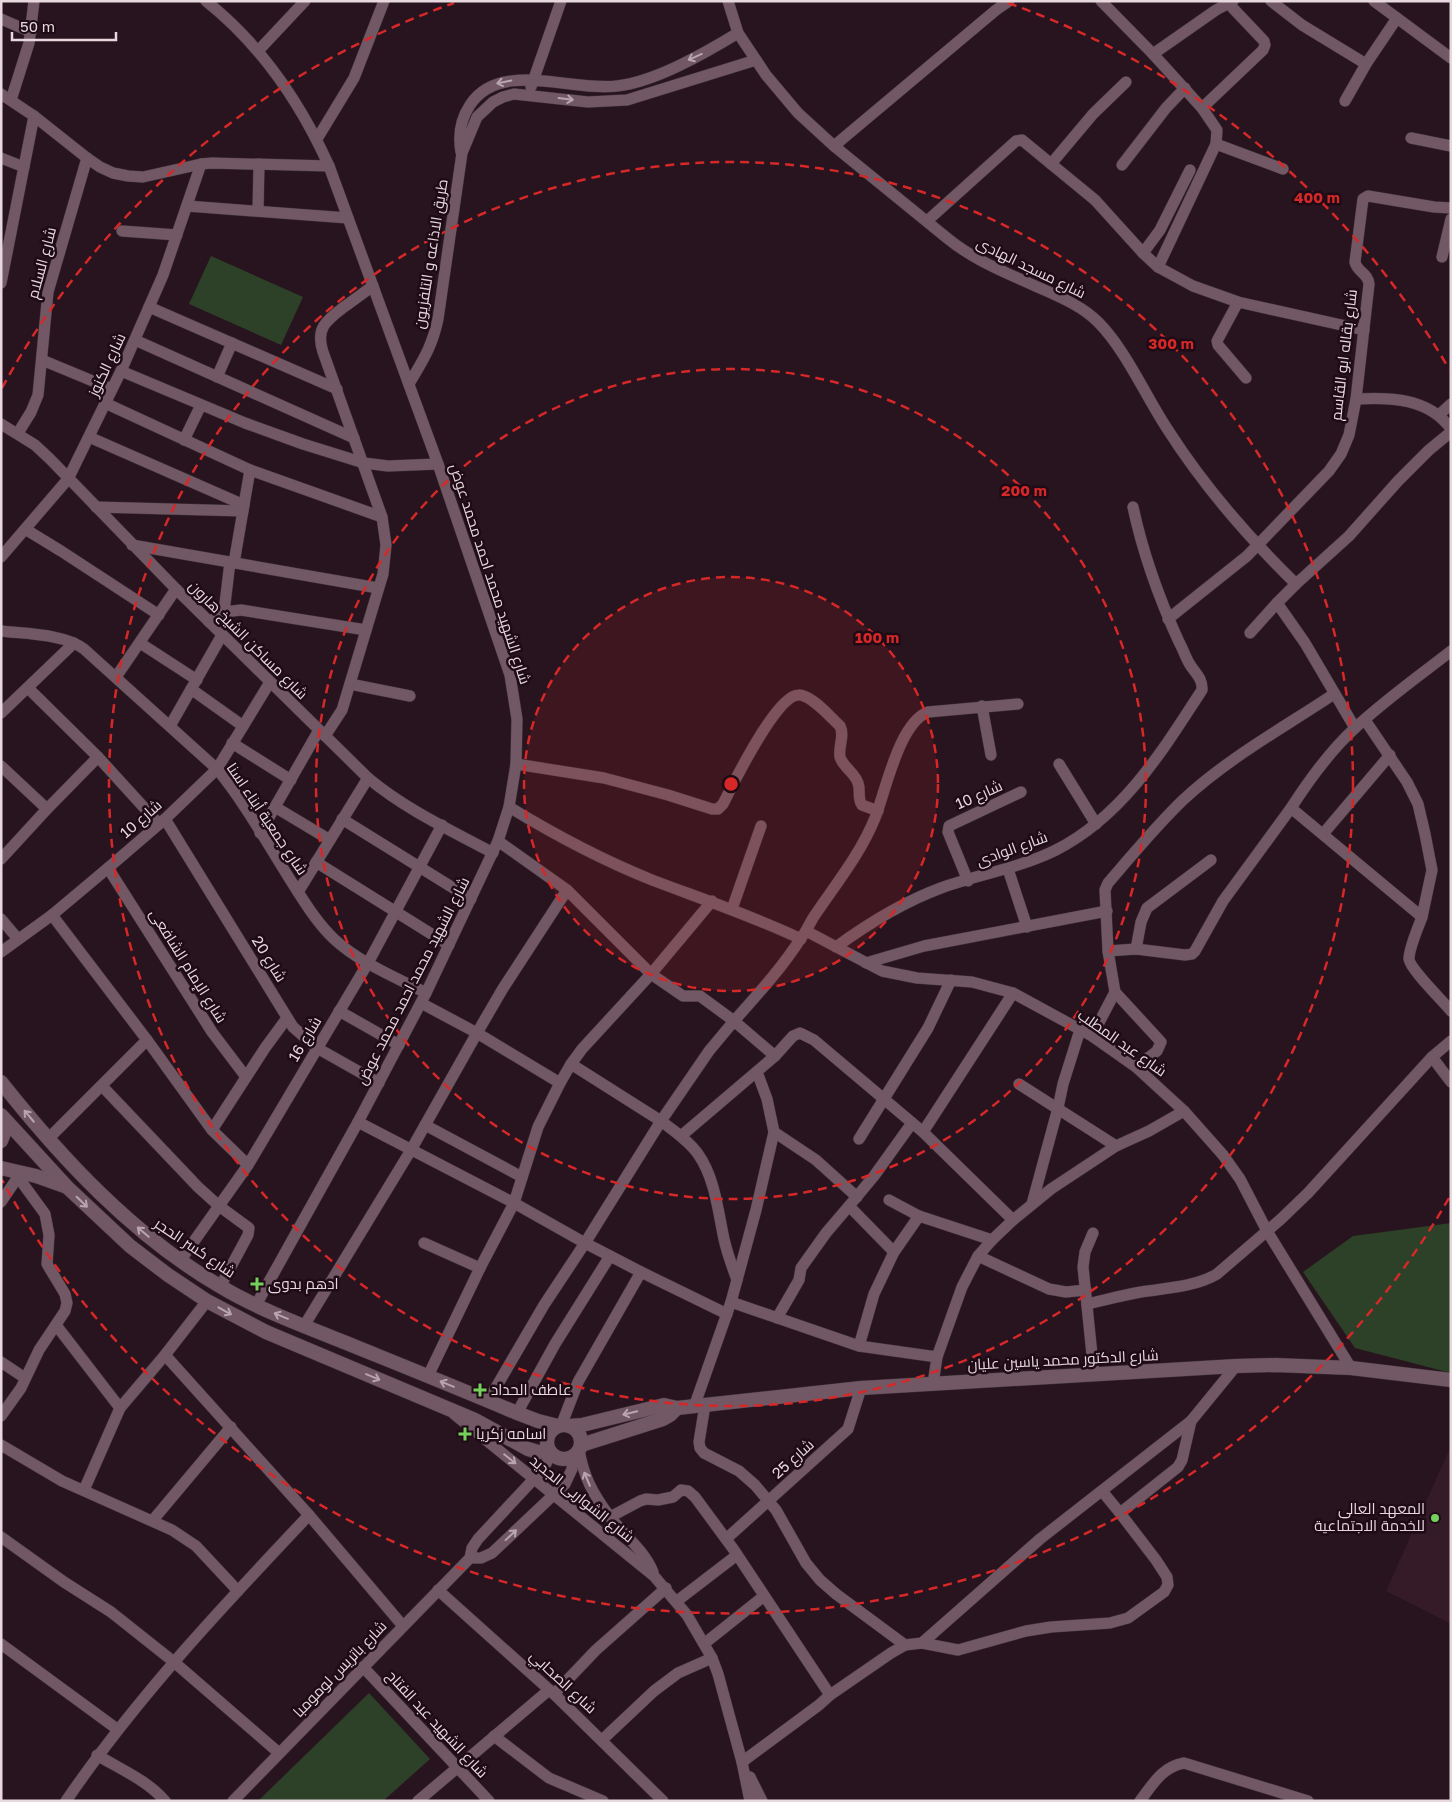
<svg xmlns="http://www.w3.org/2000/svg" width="1452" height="1802" font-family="'Golos Text',Cairo,sans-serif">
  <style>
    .built { fill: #351a27 }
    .green { fill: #2c4127 }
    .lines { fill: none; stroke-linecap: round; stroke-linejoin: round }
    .minor-casing { stroke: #3f3137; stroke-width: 12 }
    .tertiary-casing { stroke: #3f3137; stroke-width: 15 }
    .secondary-casing { stroke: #3f3137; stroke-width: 15 }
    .minor { stroke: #715864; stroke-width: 11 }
    .tertiary { stroke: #715864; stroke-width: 14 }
    .secondary { stroke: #715864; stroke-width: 14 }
    .oneway { stroke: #b8a5ad }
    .ring { fill: none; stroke: #d62828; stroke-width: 2.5; stroke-dasharray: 9 6 }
    .poi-dot { fill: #74d25c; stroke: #1e0b15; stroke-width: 2 }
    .labels { text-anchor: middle; stroke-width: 5; stroke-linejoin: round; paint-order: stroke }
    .street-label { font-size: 15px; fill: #e7d8de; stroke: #1e0b15 }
    .poi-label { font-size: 15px; fill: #e7d8de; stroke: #1e0b15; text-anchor: start }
    .centre { fill: #d62828; stroke: #1e0b15; stroke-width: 2.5 }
    .ring-label { font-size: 15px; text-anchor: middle; font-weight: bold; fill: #d62828; stroke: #1e0b15; stroke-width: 5; stroke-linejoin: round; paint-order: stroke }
  </style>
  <rect width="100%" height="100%" fill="#28141e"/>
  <polygon class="built" points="1451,1446 1451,1624 1386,1591"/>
  <g class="green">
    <polygon points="211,256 303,297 281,345 189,304"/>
    <polygon points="1451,1223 1451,1373 1355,1348 1303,1272 1353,1236"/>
    <polygon points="369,1693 430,1759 383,1801 258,1801"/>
  </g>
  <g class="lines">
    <g class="minor-casing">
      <g id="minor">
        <path d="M206,1C260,44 301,104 329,166L438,464L510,675L517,719L516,764L509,807L498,841L426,993L358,1122L256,1305"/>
        <path d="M728,1L738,33L766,75L798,113L834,146L947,238C975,261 1007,273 1040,288C1060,297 1082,306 1098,322C1126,350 1146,397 1168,430C1205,488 1247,536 1296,584"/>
        <polyline points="1101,1 1153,54 1202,108 1217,130 1216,144 1158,267"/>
        <polyline points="1271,1 1302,25 1366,64"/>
        <polyline points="1374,1 1451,58"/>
        <polyline points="1,19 31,32"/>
        <polyline points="258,51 305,1"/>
        <polyline points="1153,54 1216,10 1233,1"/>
        <polyline points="531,87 561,1"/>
        <polyline points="1,94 34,116 87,158 100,167 113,173 128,176 143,177 201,164 212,163 329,166"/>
        <polyline points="11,100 29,43 34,1"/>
        <polyline points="1345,101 1366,64 1397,18"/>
        <polyline points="1202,108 1263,50 1265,45 1264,41 1228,3"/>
        <polyline points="1411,138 1451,146"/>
        <polyline points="317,139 354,78 384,1"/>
        <polyline points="1216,144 1283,169"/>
        <polyline points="834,146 996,10 1009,1"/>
        <path d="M461,152C458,135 460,120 470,105C500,59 571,92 617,86C655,82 705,53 738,33"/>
        <polyline points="1,158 24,167"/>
        <polyline points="1051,164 1093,114 1126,82"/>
        <polyline points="1122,165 1166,108 1185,88"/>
        <polyline points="187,206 348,218"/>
        <polyline points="258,211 259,164"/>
        <polyline points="927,221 1016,141 1022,140 1095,200 1143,253 1158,267 1193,286 1238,302 1364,330"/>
        <polyline points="122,231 177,235"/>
        <polyline points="1143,253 1160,230 1190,170"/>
        <polyline points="1442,257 1451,219"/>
        <polyline points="1,283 34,116"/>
        <polyline points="1238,302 1217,341 1218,345 1246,378"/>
        <polyline points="149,307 337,389"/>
        <polyline points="135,340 354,438"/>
        <polyline points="42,360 112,389"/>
        <polyline points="121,371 245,423 303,444 364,463 388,466 438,464"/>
        <polyline points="217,377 232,343"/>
        <path d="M409,384C423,360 432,347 438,319L462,153L477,117L493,102L503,97L514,94L588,102L627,100L756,60"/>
        <path d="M1356,399C1390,397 1429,398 1451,429"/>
        <polyline points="105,403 250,470 382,517"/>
        <polyline points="1439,415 1451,404"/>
        <path d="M1,424L35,445L50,459L176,589L368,778C405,809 450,830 493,853"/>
        <polyline points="18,433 31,412 38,395 48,292 87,158"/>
        <polyline points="89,437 244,505"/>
        <polyline points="184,440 201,405"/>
        <polyline points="96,507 243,511"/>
        <polyline points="25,529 61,551 159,615"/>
        <polyline points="132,545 378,588"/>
        <polyline points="1,557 68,479 121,371 163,275 201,164"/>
        <polyline points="234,563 250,470"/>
        <polyline points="1277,603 1296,584 1349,536 1398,481 1429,450 1451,432"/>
        <polyline points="224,612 230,562"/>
        <path d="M1168,619L1247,556L1329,471L1341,454L1349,435L1356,399L1369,284C1368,273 1357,272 1355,262L1363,199L1368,196L1434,207L1451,208"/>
        <polyline points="209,622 224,612 241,610 366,630"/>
        <path d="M1,631C26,634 65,634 84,649L217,769C245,803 267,843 291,881C304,901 316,922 334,939C360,963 395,977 426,993"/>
        <polyline points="1250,633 1277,603 1305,643 1355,728"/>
        <polyline points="140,643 197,680"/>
        <polyline points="116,677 176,589"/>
        <polyline points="350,684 410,696"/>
        <polyline points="28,688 98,757 159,824"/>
        <polyline points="191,689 243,726"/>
        <polyline points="982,706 991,755"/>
        <polyline points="1,713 74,643"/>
        <polyline points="170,726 222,635"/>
        <path d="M325,736L342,710L383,574L386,545L382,517L323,352C315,328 327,320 344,307C354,300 363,293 373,286"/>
        <polyline points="232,743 291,780"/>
        <path d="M516,764L604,778L668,795L712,809H718L723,804C733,784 776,696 798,695C811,694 830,717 840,726C845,736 838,747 840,757C843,767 855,773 858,783C861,791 857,798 862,805L878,811"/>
        <polyline points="1059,764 1096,824"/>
        <polyline points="1,766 47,809 98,757"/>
        <polyline points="275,807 330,840"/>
        <path d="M509,807C555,835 602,860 652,880C702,899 753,916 801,939"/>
        <path d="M1291,808C1309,780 1330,751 1355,728C1385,700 1419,676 1451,651"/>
        <polyline points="165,819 293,1027 317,1048 379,1083"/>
        <polyline points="342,819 471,899"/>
        <polyline points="260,833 319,730"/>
        <polyline points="1323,834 1390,755"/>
        <path d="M498,841L567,890L651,974L683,996H700L734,1021C757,995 782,968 801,938C806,932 809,925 813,918C835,885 860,855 875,818C886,790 899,723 928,712L1018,704"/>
        <polyline points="1,859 47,809"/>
        <polyline points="316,862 449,945"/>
        <polyline points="108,868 212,1032 246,1077"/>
        <polyline points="1008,869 1027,927"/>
        <polyline points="968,881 948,832 949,826 1021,792"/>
        <polyline points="298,892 368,778"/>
        <polyline points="732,909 761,826"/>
        <polyline points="52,915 147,1040 212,1130 248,1165"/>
        <path d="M1422,917C1418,928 1409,948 1409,959C1410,969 1443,1001 1451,1011"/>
        <polyline points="1,919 18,939"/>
        <polyline points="806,931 882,971 917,978 972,982 1013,993 1092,1036 1136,1067 1184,1111 1223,1155 1240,1179 1267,1231 1351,1368"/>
        <path d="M836,947C869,923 903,902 941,888C979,874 1020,868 1056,850C1123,816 1163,750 1202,690C1203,678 1194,672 1189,663C1185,656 1183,649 1179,642C1159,598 1143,554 1133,507"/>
        <polyline points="1136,949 1141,922 1147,908 1211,860"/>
        <polyline points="1108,951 1136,949 1185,955 1192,954 1195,951 1223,901 1291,808 1422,917 1432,870 1425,834 1418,804 1407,782 1365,720"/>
        <polyline points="1,952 52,915 108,868 165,819 217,769 270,682"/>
        <polyline points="866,963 924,946 1107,911"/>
        <polyline points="339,1011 399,1045"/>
        <polyline points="1092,1036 1115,992"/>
        <polyline points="1451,1041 1432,1057 1451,1082"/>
        <polyline points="571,1064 582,1049 651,974 712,901"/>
        <path d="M1136,1067L1157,1051L1161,1042L1115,992L1108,951L1105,890L1108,883C1133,854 1156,826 1183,800C1228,758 1283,728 1334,694"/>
        <polyline points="560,1083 477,1033 502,990 567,890"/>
        <polyline points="1019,1084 1116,1146"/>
        <polyline points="102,1086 198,1187 219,1206 249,1228 248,1235 220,1287"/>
        <path d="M358,1122L514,1203L585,1243L661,1121C674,1131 689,1141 698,1154C715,1178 718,1211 724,1239C727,1253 732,1266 737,1280"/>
        <polyline points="912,1123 874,1176 849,1206 894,1252 919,1216"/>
        <polyline points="425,1125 522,1177"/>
        <polyline points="212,1130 265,1048 287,1018"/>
        <polyline points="774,1132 816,1160 857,1197"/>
        <polyline points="923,1132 1013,1220"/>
        <polyline points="681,1136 775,1056"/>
        <polyline points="49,1138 147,1040"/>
        <polyline points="859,1139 928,1028 951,980"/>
        <polyline points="889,1200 919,1216 992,1240"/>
        <polyline points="1,1202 18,1177 14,1173"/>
        <polyline points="1032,1204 1058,1108 1063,1084 1080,1030"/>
        <polyline points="1093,1233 1085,1252 1083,1267 1094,1374"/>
        <polyline points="424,1243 480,1268"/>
        <polyline points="978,1256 1049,1289 1066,1292 1086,1290"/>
        <polyline points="180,1261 248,1165 368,963 442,825"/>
        <polyline points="731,1302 859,1346 874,1294 894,1252"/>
        <path d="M1087,1304C1105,1300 1123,1295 1141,1292C1166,1288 1195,1287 1217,1274L1281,1219L1308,1193L1432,1057"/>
        <polyline points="777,1318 799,1280 801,1268 826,1233 849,1206"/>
        <polyline points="56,1325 120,1408"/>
        <polyline points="304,1326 411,1150 477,1033 421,1003"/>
        <polyline points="859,1346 937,1357"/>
        <polyline points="165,1355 309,1515 403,1626"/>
        <polyline points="1,1362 25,1378"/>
        <polyline points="428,1376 480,1268 514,1203 538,1127 560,1083 571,1064 661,1121 709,1051 734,1021 775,1056 793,1036 800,1033 814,1040 923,1132 1013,993"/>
        <polyline points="933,1384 937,1357 962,1287 978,1256 992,1240 1013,1220 1051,1189 1116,1146 1149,1131 1184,1111"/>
        <polyline points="488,1401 544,1305 585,1243 641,1272 727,1314"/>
        <polyline points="705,1405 699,1442 700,1448 704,1453 739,1471 755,1485 776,1510 806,1563 820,1580 836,1594 905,1645"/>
        <polyline points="694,1407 731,1302 756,1210 774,1132 767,1099 757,1072"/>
        <polyline points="517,1413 555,1344 610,1256"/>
        <polyline points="454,1414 654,1576 687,1615 712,1658 718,1674 742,1762 750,1801"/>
        <polyline points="1,1416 21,1388 39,1350 65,1311 67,1303 65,1294 47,1264 49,1235 45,1214 18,1177"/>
        <polyline points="561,1426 578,1382 641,1272"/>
        <polyline points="1,1445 62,1481 172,1530 196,1546 238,1591"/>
        <path d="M579,1450C584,1478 593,1494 610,1517C624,1535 644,1550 653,1572"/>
        <polyline points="84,1490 120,1408 165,1355 207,1301"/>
        <polyline points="1102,1491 1120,1513"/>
        <polyline points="610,1517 640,1501 646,1499 658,1500 673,1497 681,1490 688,1491 695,1497 734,1550 830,1695"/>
        <polyline points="153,1520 231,1427"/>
        <polyline points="1,1537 64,1582 111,1612 174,1662 279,1753"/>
        <polyline points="726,1539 848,1429 861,1388"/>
        <polyline points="470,1558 481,1558 492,1553 565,1484 572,1469 573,1457"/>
        <polyline points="438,1590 554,1694 663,1801"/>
        <polyline points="677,1601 737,1555"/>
        <polyline points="705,1643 764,1596"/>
        <polyline points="922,1643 958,1650 1026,1631 1051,1627 1110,1623 1128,1618 1164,1592 1168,1585 1167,1577 1156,1560 1120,1513 1178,1467 1182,1460 1191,1421"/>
        <polyline points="1,1644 117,1729"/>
        <polyline points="363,1667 489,1801"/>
        <polyline points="554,1694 596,1650 666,1588"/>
        <polyline points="494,1736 549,1778 603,1801"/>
        <polyline points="602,1740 654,1691 678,1673 712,1658"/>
        <path d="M97,1755C120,1769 147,1780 165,1801"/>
        <polyline points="742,1762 819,1705 830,1695 891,1653 905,1645 922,1643 1040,1539 1191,1421 1236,1366"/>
        <polyline points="750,1777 762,1801"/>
        <path d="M66,1801C137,1697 223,1606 309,1515"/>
        <polyline points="233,1801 470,1558 472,1548 478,1539 544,1468 551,1453"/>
        <polyline points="418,1801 549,1690"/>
        <path d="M1140,1801C1153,1784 1162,1767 1184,1763L1308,1801"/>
      </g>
    </g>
    <g class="tertiary-casing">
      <g id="tertiary">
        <polyline points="1,1141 8,1123"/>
        <polyline points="1,1168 36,1176 67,1187"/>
      </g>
    </g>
    <g class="secondary-casing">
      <g id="secondary">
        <path d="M1,1082C62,1159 133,1235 218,1285C256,1308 298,1324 339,1340C398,1364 458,1388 517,1413L538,1421L558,1426"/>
        <polyline points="1,1115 67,1187 130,1246 168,1275 207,1301 266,1332 475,1420 528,1449 538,1452 549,1451"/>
        <circle cx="564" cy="1442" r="17"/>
        <polyline points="569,1426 582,1425 664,1405 677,1408 861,1388 1236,1366 1275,1365 1351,1368 1451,1380"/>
        <polyline points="581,1445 663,1419 670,1415 677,1408"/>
      </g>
    </g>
    <use href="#minor" class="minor"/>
    <use href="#tertiary" class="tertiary"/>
    <use href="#secondary" class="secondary"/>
  </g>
  <defs><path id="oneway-shaft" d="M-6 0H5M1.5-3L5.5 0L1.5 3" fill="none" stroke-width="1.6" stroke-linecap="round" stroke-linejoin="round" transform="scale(1.25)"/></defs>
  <g class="oneway">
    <use href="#oneway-shaft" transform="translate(695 57) rotate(156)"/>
    <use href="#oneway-shaft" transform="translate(504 82) rotate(168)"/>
    <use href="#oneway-shaft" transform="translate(566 99) rotate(7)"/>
    <use href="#oneway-shaft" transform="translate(29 1116) rotate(-130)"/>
    <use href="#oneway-shaft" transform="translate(82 1202) rotate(44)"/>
    <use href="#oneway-shaft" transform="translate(143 1232) rotate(-140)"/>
    <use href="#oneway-shaft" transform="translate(225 1311) rotate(29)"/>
    <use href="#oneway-shaft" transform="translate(281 1316) rotate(-157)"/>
    <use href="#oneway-shaft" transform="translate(373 1377) rotate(23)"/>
    <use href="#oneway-shaft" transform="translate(447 1384) rotate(-158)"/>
    <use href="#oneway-shaft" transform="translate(630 1413) rotate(166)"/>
    <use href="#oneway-shaft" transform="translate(510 1459) rotate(39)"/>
    <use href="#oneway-shaft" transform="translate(587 1479) rotate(-113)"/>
    <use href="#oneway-shaft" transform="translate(511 1535) rotate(-43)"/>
  </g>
  <circle cx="731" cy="784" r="207" fill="#d62828" fill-opacity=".12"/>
  <g class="ring">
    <circle cx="731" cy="784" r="207"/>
    <circle cx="731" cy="784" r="415"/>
    <circle cx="731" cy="784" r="622"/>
    <path d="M1449 1198A829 829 0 0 1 2 1180M2 388A829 829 0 0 1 454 3M1008 3A829 829 0 0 1 1449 369"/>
  </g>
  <g class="poi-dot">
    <path d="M254.5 1276.5h5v5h5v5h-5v5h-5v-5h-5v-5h5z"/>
    <path d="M477.5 1382.5h5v5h5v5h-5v5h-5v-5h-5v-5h5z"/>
    <path d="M462.5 1426.5h5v5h5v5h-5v5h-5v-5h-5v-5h5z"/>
    <circle cx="1435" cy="1518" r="5"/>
  </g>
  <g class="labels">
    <g class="street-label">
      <text transform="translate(431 254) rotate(-81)" y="5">طريق الاذاعه و التلفزيون</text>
      <text transform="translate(42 263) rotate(-75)" y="5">شارع السلام</text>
      <text transform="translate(1031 268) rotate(26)" y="5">شارع مسجد الهادى</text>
      <text transform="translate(1344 355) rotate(-83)" y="5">شارع بقاله ابو القاسم</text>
      <text transform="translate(107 365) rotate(-65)" y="5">شارع الكنوز</text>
      <text transform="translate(490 574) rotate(72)" y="5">شارع الشهيد محمد احمد محمد عوض</text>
      <text transform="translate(248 640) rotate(45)" y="5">شارع مساكن الشيخ هارون</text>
      <text transform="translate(979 795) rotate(-24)" y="5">شارع 10</text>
      <text transform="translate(141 819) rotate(-41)" y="5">شارع 10</text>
      <text transform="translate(267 819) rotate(56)" y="5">شارع جمعية أبناء اسنا</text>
      <text transform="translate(1012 849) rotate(-20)" y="5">شارع الوادى</text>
      <text transform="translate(269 959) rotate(58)" y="5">شارع 20</text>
      <text transform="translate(188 966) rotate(58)" y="5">شارع الإمام الشافعى</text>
      <text transform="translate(413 981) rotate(-63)" y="5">شارع الشهيد محمد احمد محمد عوض</text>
      <text transform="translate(305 1039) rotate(-59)" y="5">شارع 16</text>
      <text transform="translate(1122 1043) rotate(35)" y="5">شارع عبد المطلب</text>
      <text transform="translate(195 1248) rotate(34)" y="5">شارع كسر الحجر</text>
      <text transform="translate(1063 1360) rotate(-3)" y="5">شارع الدكتور محمد ياسين عليان</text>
      <text transform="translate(793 1459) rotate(-42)" y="5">شارع 25</text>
      <text transform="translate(582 1499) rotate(39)" y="5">شارع الشواربى الجديد</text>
      <text transform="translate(340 1669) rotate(-46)" y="5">شارع باتريس لومومبا</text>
      <text transform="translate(563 1682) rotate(43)" y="5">شارع الصحابي</text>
      <text transform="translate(437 1724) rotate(47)" y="5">شارع الشهيد عبد الفتاح</text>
    </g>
    <g class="poi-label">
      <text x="268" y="1289">ادهم بدوى</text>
      <text x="491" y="1395">عاطف الحداد</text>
      <text x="476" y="1439">اسامه زكريا</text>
      <text x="1425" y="1514" text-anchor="end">المعهد العالى<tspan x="1425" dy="17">للخدمة الاجتماعية</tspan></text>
    </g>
  </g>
  <circle cx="731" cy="784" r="8" class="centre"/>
  <g class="ring-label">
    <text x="1317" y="203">400 m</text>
    <text x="1171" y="349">300 m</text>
    <text x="1024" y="496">200 m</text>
    <text x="877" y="643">100 m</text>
  </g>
  <rect width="1452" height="1802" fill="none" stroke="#e7d8de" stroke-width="5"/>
  <path d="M12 32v8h104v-8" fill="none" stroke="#e7d8de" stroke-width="2.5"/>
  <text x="20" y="32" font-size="15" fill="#e7d8de" stroke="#1e0b15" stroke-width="4" paint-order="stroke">50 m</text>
</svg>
